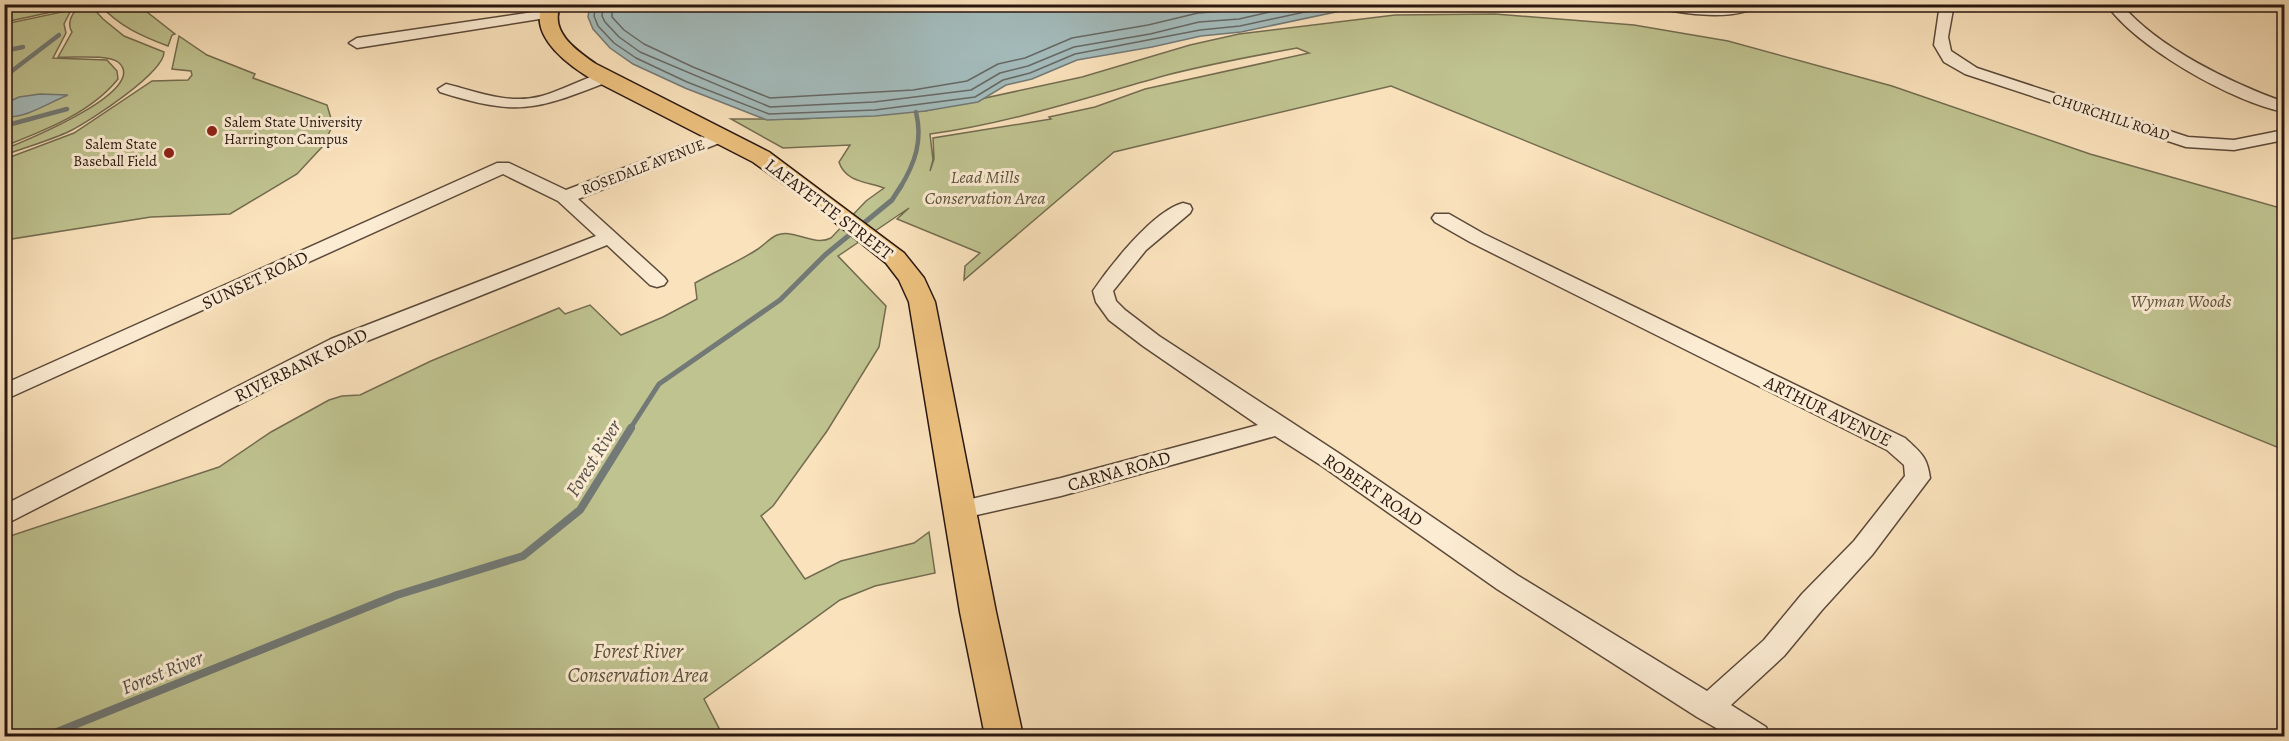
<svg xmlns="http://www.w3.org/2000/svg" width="2289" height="741" font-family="Alegreya,serif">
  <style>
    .green { fill: #bfc390; stroke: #746c50; stroke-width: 1.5; fill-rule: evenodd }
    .water { fill: #a3bbbb; stroke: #727976; stroke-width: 1.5 }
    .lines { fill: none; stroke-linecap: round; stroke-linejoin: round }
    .shore { stroke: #666865; stroke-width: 1.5 }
    .stream-far2 { stroke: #727976; stroke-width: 4.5 }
    .stream-far1 { stroke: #727976; stroke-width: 5 }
    .stream { stroke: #727976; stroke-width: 8 }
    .minor-casing { stroke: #5c493a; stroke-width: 3 }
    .major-casing { stroke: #28160f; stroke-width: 3 }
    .minor { fill: #fcecd3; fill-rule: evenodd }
    .major { fill: #edc17e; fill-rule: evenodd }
    .poi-dot { fill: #8f2418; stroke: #fcecd3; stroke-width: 2 }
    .labels { text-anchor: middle; stroke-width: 6; stroke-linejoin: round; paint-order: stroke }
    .far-street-label { font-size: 15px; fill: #28160f; stroke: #fcecd3 }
    .far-poi-label { font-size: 15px; fill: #28160f; stroke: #fcecd3; text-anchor: start }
    .park-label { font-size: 18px; font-style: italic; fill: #5d533c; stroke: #fcecd3 }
    .street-label { font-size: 18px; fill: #28160f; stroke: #fcecd3 }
    .water-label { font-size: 20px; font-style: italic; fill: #53504b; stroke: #fcecd3 }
    .near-park-label { font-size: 21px; font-style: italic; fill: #5d533c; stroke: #fcecd3 }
  </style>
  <rect width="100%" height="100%" fill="#fae2bc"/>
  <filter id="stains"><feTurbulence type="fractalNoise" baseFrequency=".00333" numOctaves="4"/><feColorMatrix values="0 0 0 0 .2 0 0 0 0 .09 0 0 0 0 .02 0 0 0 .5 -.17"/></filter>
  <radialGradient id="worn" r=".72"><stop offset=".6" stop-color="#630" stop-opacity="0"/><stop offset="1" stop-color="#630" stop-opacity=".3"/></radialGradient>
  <g class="green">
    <polygon points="90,4 91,6 66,9 5,22 5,5"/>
    <path d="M100,5H138L175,34L172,35L168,46C141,36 119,26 100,5Z"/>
    <path d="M92,7L103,19L124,36L164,52C164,73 90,121 70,131C49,141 26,147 5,155V149C22,142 152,90 118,62C108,54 72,58 58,57L72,32C67,24 71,15 77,9Z"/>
    <path d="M71,10L64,24L66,33L53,58L107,60L117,71L118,79C91,113 43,131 5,146V24Z"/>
    <path d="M1495,14L1634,25L1728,41L1892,86L2090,154L2284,209V450L1391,86L1114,152L964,280L965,266L980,253L897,219L909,208L838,256L886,306L879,347L827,431L773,506L761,516L805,579L841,561L914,543L929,532L935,573L875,586L840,600L704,699L723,736H5L4,538L219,467L271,432L329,400L342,396L360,395L431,361L559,308L565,314L590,305L621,335L663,317L697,299L695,283C716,271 738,262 758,249C764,245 770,238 777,235C793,228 813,247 831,238L866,201L884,188C868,182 845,182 839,162L850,145L783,148L731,119H801L925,111L1082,77L1190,45L1239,34L1395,15ZM1297,48L1309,53L1145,89L1095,107L1049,117L1051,119L933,138L934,159L930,171L933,160L930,134C1011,123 1088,97 1167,75C1210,64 1253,56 1297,48Z"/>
    <polygon points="179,36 207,55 255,74 253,78 327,105 333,125 322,147 297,174 230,214 151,217 5,240 5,159 74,133 152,81 188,80 192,75 191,71 172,69"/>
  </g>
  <g class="water">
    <polygon points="590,5 590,4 1369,5 1241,32 1201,36 1152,47 1077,60 1032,79 1006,85 978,102 925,111 875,116 767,120 685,88 633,64 610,48 593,29 588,17"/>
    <path d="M40,94L68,95C48,103 27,118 5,117V109L9,107L8,102L19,97Z"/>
  </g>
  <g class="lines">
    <g class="shore">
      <polyline points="596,4 594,16 598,26 614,43 636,58 687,82 769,114 875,110 975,97 1003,80 1030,73 1075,54 1200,30 1240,26 1342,4"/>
      <polyline points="603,4 602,16 605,22 619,37 640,52 770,107 874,102 971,90 1000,73 1028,66 1074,47 1150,34 1199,22 1239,19 1305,4"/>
      <polyline points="612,4 612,17 624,30 644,44 693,67 770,98 913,90 967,81 998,64 1025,58 1072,38 1148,25 1198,13 1238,10 1259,4"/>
    </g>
    <g class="stream-far2">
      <polyline points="4,51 23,47"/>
      <polyline points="4,77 59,35"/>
      <polyline points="4,126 67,109"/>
      <path d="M900,188C915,163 923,141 916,112"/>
    </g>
    <polyline class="stream-far1" points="630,429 659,384 780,300 825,255 892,200 901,186"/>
    <polyline class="stream" points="47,736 397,595 523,556 580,510 631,428"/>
    <g class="minor-casing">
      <g id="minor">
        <path d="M1652,4H1759C1738,23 1679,13 1654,7Z"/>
        <polygon points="1940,4 1954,4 1948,37 1951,51 1977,68 2188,137 2234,140 2284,130 2284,140 2234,150 2186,147 1965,74 1944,62 1934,45"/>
        <path d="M2106,4H2121C2158,48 2231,83 2284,102V112C2233,102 2137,48 2106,4Z"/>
        <polygon points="2257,4 2284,4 2284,12 2259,7"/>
        <polygon points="547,10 552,11 554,14 552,17 357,48 349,43 357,38"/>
        <path d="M604,73L612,78L610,81C535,110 519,117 440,92L438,89L446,84C478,92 509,105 542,96C563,90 583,78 604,73Z"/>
        <polygon points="721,131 727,132 730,136 727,140 578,199 664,277 667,281 664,285 657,287 650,285 607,245 347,349 4,525 4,505 331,339 596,236 558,201 503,174 4,400 4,384 497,163 509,163 566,190"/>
        <path d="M1183,203L1190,205L1192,209L1190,213L1146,250L1113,291L1116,301L1125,310L1159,336L1340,454L1517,575L1707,691L1764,640L1802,594L1854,541L1905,476L1904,465L1887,450L1470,242L1435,222L1432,218L1435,214H1449L1484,234L1905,438C1921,453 1927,456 1930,478L1872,555L1822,610L1784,656L1731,705L1766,727L1770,736H1730L1697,717L1497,589L1322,466L1275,436L1061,496L959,519L950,516L946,510L950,504L1061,478L1258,425L1143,346L1109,320L1096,302L1093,291C1110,266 1153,211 1183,203Z"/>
      </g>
    </g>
    <g class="major-casing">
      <path id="major" d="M543,4H561C548,31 576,50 596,64L769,152L904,253L924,278L935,302L996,612L1023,736H985L960,612L909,302L899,280L886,263L817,208L753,162L597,82C572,68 527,37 543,4Z"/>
    </g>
    <use href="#minor" class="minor"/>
    <use href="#major" class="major"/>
  </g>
  <g class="poi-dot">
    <circle cx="212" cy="131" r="6"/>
    <circle cx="169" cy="153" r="6"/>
  </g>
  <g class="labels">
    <g class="far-street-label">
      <text transform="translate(2111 117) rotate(18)" y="5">CHURCHILL ROAD</text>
      <text transform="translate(643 167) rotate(-21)" y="5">ROSEDALE AVENUE</text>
    </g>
    <g class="far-poi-label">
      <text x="224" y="127">Salem State University<tspan x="224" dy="17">Harrington Campus</tspan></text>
      <text x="157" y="149" text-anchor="end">Salem State<tspan x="157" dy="17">Baseball Field</tspan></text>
    </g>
    <g class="park-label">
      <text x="985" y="183">Lead Mills<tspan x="985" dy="21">Conservation Area</tspan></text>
      <text x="2181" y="307">Wyman Woods</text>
    </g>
    <g class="street-label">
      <text transform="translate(829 209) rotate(37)" y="6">LAFAYETTE STREET</text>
      <text transform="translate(255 280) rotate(-25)" y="6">SUNSET ROAD</text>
      <text transform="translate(301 365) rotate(-26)" y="6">RIVERBANK ROAD</text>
      <text transform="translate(1828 411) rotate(26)" y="6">ARTHUR AVENUE</text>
      <text transform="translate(1119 471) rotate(-16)" y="6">CARNA ROAD</text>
      <text transform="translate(1373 490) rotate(34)" y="6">ROBERT ROAD</text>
    </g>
    <g class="water-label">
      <text transform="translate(593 458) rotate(-58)" y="7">Forest River</text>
      <text transform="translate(162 672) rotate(-22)" y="7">Forest River</text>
    </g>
    <g class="near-park-label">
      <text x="638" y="658">Forest River<tspan x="638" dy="24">Conservation Area</tspan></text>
    </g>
  </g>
  <rect width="2289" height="741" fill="none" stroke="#fae2bc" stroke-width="24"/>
  <rect x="6" y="6" width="2277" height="729" fill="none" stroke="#28160f" stroke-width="3"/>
  <rect x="12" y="12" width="2265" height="717" fill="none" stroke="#28160f" stroke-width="1.5"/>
  <rect width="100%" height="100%" filter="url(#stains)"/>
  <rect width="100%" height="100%" fill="url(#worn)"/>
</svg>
